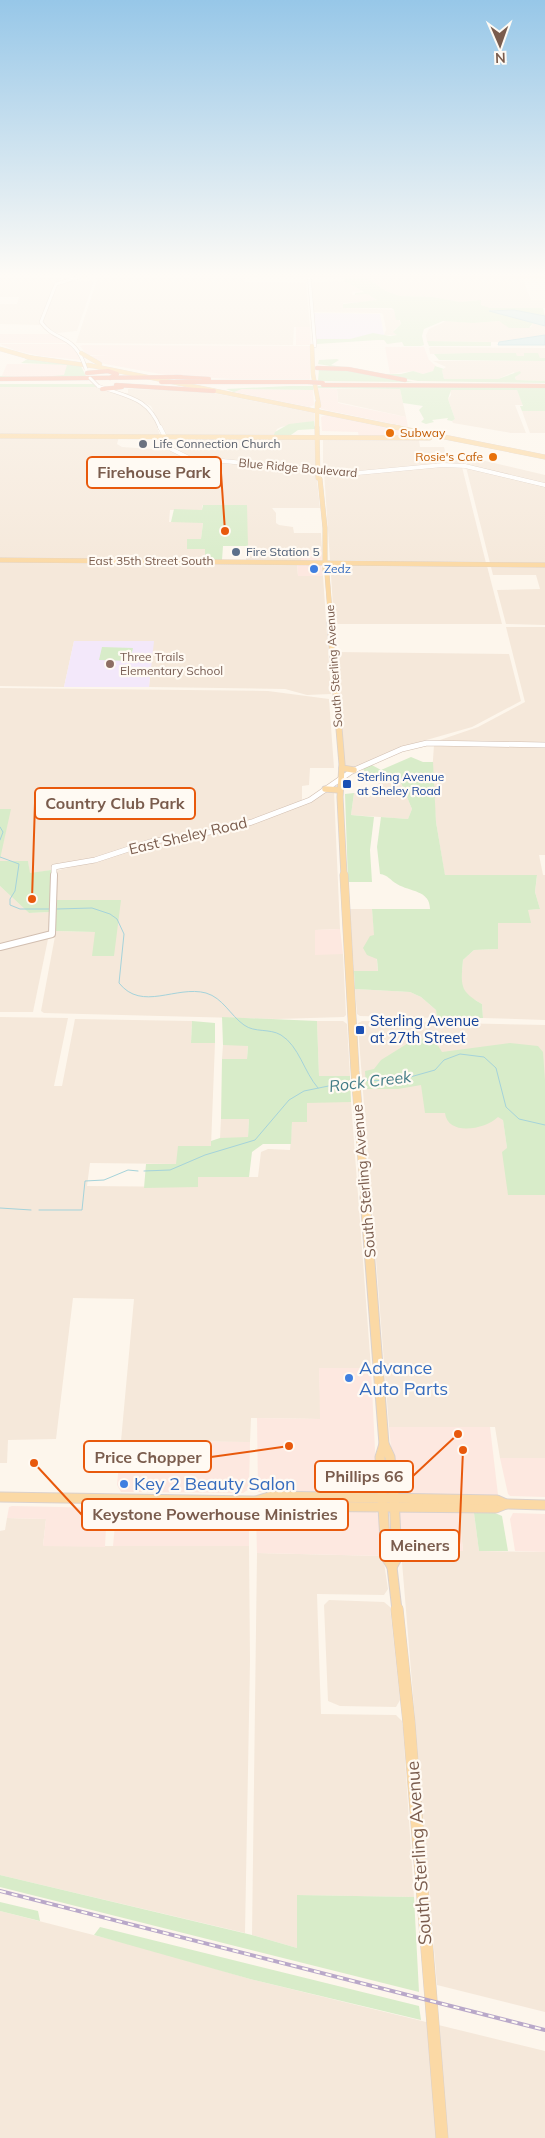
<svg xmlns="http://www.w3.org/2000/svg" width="545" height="2138" font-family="Mulish,sans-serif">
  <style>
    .residential { fill: #f5e8da }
    .commercial { fill: #fde8e0 }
    .education { fill: #f3e8fa }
    .green { fill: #d8ecc9 }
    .water { fill: #bfe3e8; stroke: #a5d3da }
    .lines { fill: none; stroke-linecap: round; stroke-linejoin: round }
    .stream { stroke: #a5d3da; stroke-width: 1 }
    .minor-far3-casing { stroke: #d1beb0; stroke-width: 4 }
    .minor-far2-casing { stroke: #d1beb0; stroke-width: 4.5 }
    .minor-far1-casing { stroke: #d1beb0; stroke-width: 6 }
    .minor-casing { stroke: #d1beb0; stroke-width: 8 }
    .major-far5-casing { stroke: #dad1cd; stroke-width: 4.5 }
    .major-far4-casing { stroke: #dad1cd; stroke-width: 5 }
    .major-far3-casing { stroke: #dad1cd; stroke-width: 7 }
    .major-far2-casing { stroke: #dad1cd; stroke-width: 9 }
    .major-far1-casing { stroke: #dad1cd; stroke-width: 11 }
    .major-casing { stroke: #dad1cd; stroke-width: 13 }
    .highway-casing { stroke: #dad1cd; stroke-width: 4.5 }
    .minor-far3 { stroke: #fff; stroke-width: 3 }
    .minor-far2 { stroke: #fff; stroke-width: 4 }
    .minor-far1 { stroke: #fff; stroke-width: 5 }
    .minor { stroke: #fff; stroke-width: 6 }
    .major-far5 { stroke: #fbd9a5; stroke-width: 4 }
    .major-far4 { stroke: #fbd9a5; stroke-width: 4.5 }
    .major-far3 { stroke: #fbd9a5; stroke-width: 5.5 }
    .major-far2 { stroke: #fbd9a5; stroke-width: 8 }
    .major-far1 { stroke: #fbd9a5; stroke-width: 9 }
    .major { stroke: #fbd9a5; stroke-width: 12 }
    .highway { stroke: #f7b7a3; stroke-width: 4 }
    .rail-casing { stroke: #b9a8c9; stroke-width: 4 }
    .rail { stroke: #fffaf3; stroke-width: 2; stroke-dasharray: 6; stroke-linecap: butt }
    .minor-bridge-casing { stroke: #d1beb0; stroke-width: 4; stroke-linecap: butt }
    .highway-bridge-casing { stroke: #dad1cd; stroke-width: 4.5; stroke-linecap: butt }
    .minor-bridge { stroke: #fff; stroke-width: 3 }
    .highway-bridge { stroke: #f7b7a3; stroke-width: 4 }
    .food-dot { fill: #e8710a; stroke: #fffaf3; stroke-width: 2 }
    .worship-dot { fill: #6b7280; stroke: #fffaf3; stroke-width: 2 }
    .service-dot { fill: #5c6f8a; stroke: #fffaf3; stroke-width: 2 }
    .shop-dot { fill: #3f7fe0; stroke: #fffaf3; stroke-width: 2 }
    .education-dot { fill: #8d6e63; stroke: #fffaf3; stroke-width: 2 }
    .transit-dot { fill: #1a4fb4; stroke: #fffaf3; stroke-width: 2 }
    .labels { text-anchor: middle; stroke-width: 4.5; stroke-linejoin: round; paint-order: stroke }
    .far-food-label { font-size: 12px; fill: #c56008; stroke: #fffaf3; text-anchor: start }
    .far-worship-label { font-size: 12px; fill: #5b616d; stroke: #fffaf3; text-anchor: start }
    .far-street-label { font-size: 12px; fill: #7a5c4d; stroke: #fffaf3 }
    .far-service-label { font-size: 12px; fill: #4e5e75; stroke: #fffaf3; text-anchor: start }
    .far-shop-label { font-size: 12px; fill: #366cbe; stroke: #fffaf3; text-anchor: start }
    .far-education-label { font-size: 12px; fill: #785e54; stroke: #fffaf3; text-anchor: start }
    .far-transit-label { font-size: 12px; fill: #164399; stroke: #fffaf3; text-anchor: start }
    .street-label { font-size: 15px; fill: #7a5c4d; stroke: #fffaf3 }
    .transit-label { font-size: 15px; fill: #164399; stroke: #fffaf3; text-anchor: start }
    .water-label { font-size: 16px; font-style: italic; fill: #437c86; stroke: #fffaf3 }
    .near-shop-label { font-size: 18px; fill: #366cbe; stroke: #fffaf3; text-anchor: start }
    .near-street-label { font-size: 18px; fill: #7a5c4d; stroke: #fffaf3 }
    .leader { fill: none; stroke: #e8590c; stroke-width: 2 }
    .callout-dot { fill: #e8590c; stroke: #fffaf3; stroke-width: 2 }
    .callout { fill: #fffaf3; stroke: #e8590c; stroke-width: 2 }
    .callout-label { font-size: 16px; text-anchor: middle; font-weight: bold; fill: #7a5c4d }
  </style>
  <rect width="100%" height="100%" fill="#fdf6ec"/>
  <g class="residential">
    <polygon points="0,274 40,274 40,277 63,278 57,283 40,325 0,324 0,304 17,304 19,297 0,297"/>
    <polygon points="99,274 244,274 245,282 306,283 310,327 294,327 293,345 76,343"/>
    <polygon points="364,276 522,277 531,300 545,300 545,308 490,308 484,307 477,300 460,302 433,297 400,296 386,291"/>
    <polygon points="63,281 94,281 77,331 57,333 46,328 43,321 57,285"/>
    <polygon points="331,281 345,281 363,291 352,292 352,295 367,294 378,301 343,303 343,308 394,310 401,324 394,330 398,335 384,335 386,330 383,314 381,313 313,312 311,283"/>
    <polygon points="446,321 473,323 499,321 514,328 531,327 533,323 545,326 545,335 499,342 427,341 426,335 429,329"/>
    <polygon points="431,347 545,348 545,358 540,358 537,353 524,353 525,356 517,356 516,353 430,354 429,348"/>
    <polygon points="433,361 545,361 545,381 516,380 514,372 498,379 444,379 442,370 446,367"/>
    <polygon points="0,387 96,387 134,399 151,411 160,435 0,435"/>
    <polygon points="128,389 204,391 314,413 314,421 281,427 277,429 273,437 165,435 151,406 123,393 128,393"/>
    <polygon points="337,389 400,389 406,417 338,402"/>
    <polygon points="450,390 517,390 523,405 515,405 526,433 511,433 453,423 452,421 455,419 448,399 451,395"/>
    <polygon points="522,411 545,411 545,433 530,433"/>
    <polygon points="0,437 119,437 117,444 122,447 168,450 190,459 316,471 320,508 272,508 276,513 276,523 279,525 293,527 294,533 321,533 322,550 301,550 301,561 246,560 246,546 248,546 202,505 202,510 170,510 169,522 203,522 201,540 187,539 187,549 205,549 205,560 0,559"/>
    <polygon points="195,438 315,439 316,468 190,457 172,449 194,449"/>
    <polygon points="323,440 419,440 420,447 444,447 446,455 462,457 464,464 467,464 469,460 473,458 545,475 545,484 463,465 362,472 323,468"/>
    <polygon points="433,467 462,467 486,563 330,560 324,472 349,473"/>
    <polygon points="466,467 545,485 545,564 490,563"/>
    <polygon points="0,561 297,563 298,576 323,576 331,694 307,695 285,689 149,687 153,641 74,641 64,687 0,686"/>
    <polygon points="343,564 487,566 502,624 334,624 331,575 344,575"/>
    <polygon points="545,566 545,625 506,624 497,590 540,589 536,575 493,575 491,567"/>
    <polygon points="506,627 545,627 545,743 441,742 440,740 478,727 525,702"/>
    <polygon points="336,652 509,654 521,701 472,727 395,749 353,769 344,766"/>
    <polygon points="0,688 268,691 329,699 334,768 310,768 309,785 302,786 302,800 307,802 326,790 334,791 340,929 315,930 315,954 343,954 346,1015 344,1017 277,1019 44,1013 41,1011 56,931 95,932 121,900 55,900 55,871 101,860 130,845 104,857 52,867 51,870 29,874 28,861 0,861"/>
    <polygon points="434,745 545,746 545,855 539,855 543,875 545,875 545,1020 483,1018 482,1004 468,996 461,984 463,960 474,950 498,949 498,923 528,910 540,909 535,892 537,876 445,876 436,822 432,774"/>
    <polygon points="379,783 401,783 412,809 408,819 351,815 354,793 378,794 376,787"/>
    <polygon points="0,886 29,913 51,912 48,932 0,945"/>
    <polygon points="350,909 372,909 378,972 354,971"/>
    <polygon points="46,937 48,939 33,1012 0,1012 0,949"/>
    <polygon points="355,989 410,992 421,997 436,1010 437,1018 360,1016 357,1014"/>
    <polygon points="0,1017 68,1018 54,1086 62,1086 75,1019 192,1021 191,1043 215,1043 211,1146 176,1164 90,1163 87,1186 197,1187 198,1177 258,1177 261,1152 268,1149 290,1150 292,1122 307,1102 351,1102 371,1368 319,1368 321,1419 251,1418 250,1442 121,1441 134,1299 73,1298 56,1439 8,1440 7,1463 0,1463"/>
    <polygon points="317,1021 343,1021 347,1024 350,1076 319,1076"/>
    <polygon points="362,1021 545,1025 545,1091 502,1112 507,1148 508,1195 545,1195 545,1458 500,1458 495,1427 389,1427 358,1027 358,1023"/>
    <polygon points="223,1045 248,1045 247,1059 222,1059"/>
    <polygon points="221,1119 249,1119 248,1138 220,1138"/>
    <polygon points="459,1512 474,1513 479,1551 545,1552 545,2012 437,1985 401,1550 463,1551"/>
    <polygon points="7,1518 46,1519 43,1546 249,1546 250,1661 245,1933 0,1875 0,1531 5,1530"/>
    <polygon points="257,1553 383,1556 388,1589 384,1595 317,1594 321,1714 396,1715 402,1721 403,1728 414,1897 297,1895 297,1948 252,1935"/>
    <polygon points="329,1600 384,1602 390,1607 400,1700 396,1707 340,1706 328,1701 324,1605"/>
    <polygon points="0,1911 148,1949 250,1979 545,2051 545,2138 0,2138"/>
  </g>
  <g class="commercial">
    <polygon points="296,327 310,327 311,345 296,345"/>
    <polygon points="0,334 56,334 69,343 0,343"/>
    <polygon points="0,344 72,344 79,353 81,360 40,356 14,350"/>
    <polygon points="83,345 310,346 310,379 230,379 166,375 105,364 87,356 108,355 87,355 80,346"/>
    <polygon points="385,347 424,347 429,360 436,366 433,371 423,374 413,371 390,374"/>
    <polygon points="7,364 57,364 68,365 64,376 1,378"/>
    <polygon points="318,388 337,389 338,403 406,417 408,427 321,409"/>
    <polygon points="242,389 313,390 314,405 309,407 234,392"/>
    <polygon points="325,415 422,435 425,437 359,437 358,432 322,431 321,417"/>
    <polygon points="301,550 322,550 322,560 301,561"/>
    <polygon points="297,563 321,564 323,576 298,576"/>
    <polygon points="340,929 343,954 315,955 315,930"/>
    <polygon points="319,1368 371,1368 377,1491 370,1495 258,1492 257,1418 320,1419"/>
    <polygon points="389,1427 490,1427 498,1495 399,1495 395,1490"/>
    <polygon points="121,1441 250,1442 249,1489 243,1493 121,1492 117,1485"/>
    <polygon points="500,1458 545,1458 545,1497 510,1496 508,1494"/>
    <polygon points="12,1506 107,1508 105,1547 43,1546 46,1519 7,1518 9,1507"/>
    <polygon points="120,1507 245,1509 249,1512 249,1546 113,1546 116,1514"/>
    <polygon points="263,1509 374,1511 380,1515 383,1556 257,1553 256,1513"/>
    <polygon points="402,1511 459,1512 463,1551 401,1550 399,1513"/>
    <polygon points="513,1513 545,1514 545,1552 515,1551 510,1519"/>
  </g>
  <g class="education">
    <polygon points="313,313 380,314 385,340 316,340"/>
    <polygon points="74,641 154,641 149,687 64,687"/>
  </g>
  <g class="green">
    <polygon points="344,276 364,276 386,291 400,296 433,297 460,302 481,300 481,305 490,308 543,308 545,316 514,310 490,310 533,323 529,328 509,328 499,321 473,323 443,321 424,329 422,336 424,345 421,346 404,346 402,342 387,344 384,340 378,340 317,344 317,339 350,339 373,333 390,336 397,335 393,332 401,324 400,320 396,320 394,310 392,308 343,308 343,304 377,300 367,294 355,295 355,293 364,292 345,281"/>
    <polygon points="427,341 491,342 491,346 429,346"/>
    <polygon points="471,353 516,353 517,356 524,356 524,353 538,353 540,358 545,358 545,361 439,360 434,354"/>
    <polygon points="29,358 81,366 87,378 0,379 0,376 31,378 64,375 67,365 21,363"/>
    <polygon points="337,359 339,360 331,365 382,374 401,374 413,371 423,374 433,371 435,366 444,369 442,370 444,379 498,379 520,371 521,373 515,377 516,380 545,381 545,383 418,381 318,364 319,360"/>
    <polygon points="319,369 340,369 413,382 318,381"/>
    <polygon points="0,384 93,384 96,387 0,387"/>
    <polygon points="289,386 313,386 313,390 242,389 234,392 226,389"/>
    <polygon points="318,386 545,387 545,411 522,411 520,406 523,406 517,390 451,390 448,399 455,419 452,421 447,420 448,418 432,420 434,422 426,424 421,422 424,419 419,410 423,406 403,403 400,389 318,388"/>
    <polygon points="314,421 315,429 298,430 288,437 273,437 275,432 289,424"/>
    <polygon points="203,505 247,505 248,546 223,546 222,560 205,560 205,549 187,549 187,539 201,539 203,523 171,522 174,509 202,510"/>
    <polygon points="102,647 133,648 130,661 99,660"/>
    <path d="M411,757L423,762H433L436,822L445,875H537L535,892L540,909L528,910L531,923H498V949L474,950L463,960C461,985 459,991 482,1004L483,1018H437L436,1010L421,997L410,992L355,989L354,971H378L377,959L367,955L363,948L370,936L374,935L372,909H430C430,890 410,892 397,884C390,880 388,875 380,874L377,847L381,817L408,819L412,809L401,783C385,783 372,784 363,769L370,764L381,770Z"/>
    <polygon points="354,793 351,815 374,817 370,850 372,882 348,882 345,794"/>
    <polygon points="0,809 11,809 0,859"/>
    <polygon points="0,861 28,861 30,873 51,870 51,912 29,913 0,886"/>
    <polygon points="55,900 121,900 114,956 92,956 95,932 56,931"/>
    <polygon points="222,1017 317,1021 319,1076 350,1076 351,1102 307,1103 307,1122 292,1122 291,1144 263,1144 252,1152 249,1177 198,1177 198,1187 144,1188 146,1164 176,1164 178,1146 211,1146 211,1141 220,1138 248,1137 249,1119 221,1119 222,1059 247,1059 248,1046 223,1045"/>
    <polygon points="192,1021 215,1023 215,1043 191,1043"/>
    <path d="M418,1037L437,1044L442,1052L510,1043L538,1046L543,1052L545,1080V1195H508L502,1152L507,1148L503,1120L498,1117C486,1129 448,1137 445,1113H425L421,1085L398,1089H366L365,1071L374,1069L381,1060Z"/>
    <polygon points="474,1513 495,1513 502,1516 508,1551 479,1551"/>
    <polygon points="0,1875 252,1935 297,1948 297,1895 414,1897 419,1992 0,1887"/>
    <polygon points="0,1902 38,1911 40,1921 0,1911"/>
    <polygon points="100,1927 419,2006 421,2020 250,1979 94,1935"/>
  </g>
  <g class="water">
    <polygon points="514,310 545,316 545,326 489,311"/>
    <polygon points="545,335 545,345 498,345 499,342"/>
  </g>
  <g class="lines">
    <g class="stream">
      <polyline points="0,827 3,832 0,840"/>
      <polyline points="0,857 19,864 15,891 10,899 10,905 20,909 49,909"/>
      <path d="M57,909L92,908L110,914L117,919L124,934L119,983C142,1012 176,985 206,993C223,998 230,1015 244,1025C255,1033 269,1028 281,1035C299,1046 304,1072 318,1088"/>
      <polyline points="360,1080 396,1081 435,1070 444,1060 460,1054 484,1057 496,1068 506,1107 519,1119 545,1125"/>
      <polyline points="144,1171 170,1170 205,1155 255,1140 289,1100 304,1091 353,1081"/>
      <polyline points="0,1208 31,1210"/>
      <polyline points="39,1210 82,1210 85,1181 104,1180 128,1170 138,1171"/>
    </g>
    <g class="minor-far3-casing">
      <g id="minor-far3">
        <polyline points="309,274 315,346"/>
        <path d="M83,361C72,334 54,341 41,322L56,284L89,274"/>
        <path d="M98,386C127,397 148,397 160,428"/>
      </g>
    </g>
    <g class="minor-far2-casing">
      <polyline id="minor-far2" points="160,427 171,449 189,458 358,473 443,465 465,466 545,485"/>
    </g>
    <g class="minor-far1-casing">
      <polyline id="minor-far1" points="54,876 54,867 95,860 150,842 228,829 252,822 310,800 352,771 402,749 427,743 545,745"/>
    </g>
    <g class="minor-casing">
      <polyline id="minor" points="0,947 52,934 54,875"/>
    </g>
    <g class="major-far5-casing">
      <g id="major-far5">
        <polyline points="83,274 83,276"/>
        <polyline points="194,274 545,276"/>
        <polyline points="312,346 313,374 319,406"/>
        <polyline points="0,349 32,358"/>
        <polyline points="81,353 100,364"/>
        <polyline points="27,357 92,366"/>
        <polyline points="88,365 400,428"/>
        <polyline points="317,403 317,428"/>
      </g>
    </g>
    <g class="major-far4-casing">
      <g id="major-far4">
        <polyline points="317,427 318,478 320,479 325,528 325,572 327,574 331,624"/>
        <polyline points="394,427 545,457"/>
        <polyline points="0,436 430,438"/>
        <polyline points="0,560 545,565"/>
      </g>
    </g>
    <g class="major-far3-casing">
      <g id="major-far3">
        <polyline points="330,623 342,764 340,797 344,876"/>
        <polyline points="342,768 354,770"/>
        <polyline points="325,789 338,790"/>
      </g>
    </g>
    <g class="major-far2-casing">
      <polyline id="major-far2" points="344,875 355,1071 365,1198"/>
    </g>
    <g class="major-far1-casing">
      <g id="major-far1">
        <polyline points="365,1197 384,1444 390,1457 394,1497 397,1558 392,1567"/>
        <polyline points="384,1444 380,1457 386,1557 392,1567 397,1610"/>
        <polyline points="0,1497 254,1501 271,1506 496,1508 506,1504"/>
        <polyline points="256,1501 272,1496 497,1500 506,1504 545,1505"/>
      </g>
    </g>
    <g class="major-casing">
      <polyline id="major" points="397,1609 409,1723 442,2138"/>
    </g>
    <g class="highway-casing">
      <g id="highway">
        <polyline points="317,368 348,369 405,380"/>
        <polyline points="87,373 108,371 117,374 110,378"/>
        <polyline points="175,377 209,379"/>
        <polyline points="0,379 181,377"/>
        <polyline points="202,382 308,382"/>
        <polyline points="116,385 214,391"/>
        <polyline points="323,385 545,386"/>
        <polyline points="102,389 122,387"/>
      </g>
    </g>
    <use href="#minor-far3" class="minor-far3"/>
    <use href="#minor-far2" class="minor-far2"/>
    <use href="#minor-far1" class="minor-far1"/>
    <use href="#minor" class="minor"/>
    <use href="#major-far5" class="major-far5"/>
    <use href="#major-far4" class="major-far4"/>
    <use href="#major-far3" class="major-far3"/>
    <use href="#major-far2" class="major-far2"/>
    <use href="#major-far1" class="major-far1"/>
    <use href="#major" class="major"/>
    <use href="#highway" class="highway"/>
    <g class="rail-casing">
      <polyline id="rail" points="0,1891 545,2030"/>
    </g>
    <use href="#rail" class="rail"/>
    <g class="minor-bridge-casing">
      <g id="minor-bridge">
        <polyline points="83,361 86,369"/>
        <polyline points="90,378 98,386"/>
      </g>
    </g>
    <g class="highway-bridge-casing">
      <g id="highway-bridge">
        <polyline points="161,382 202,382"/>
        <polyline points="308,382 323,383"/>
      </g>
    </g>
    <use href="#minor-bridge" class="minor-bridge"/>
    <use href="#highway-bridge" class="highway-bridge"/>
  </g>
  <linearGradient id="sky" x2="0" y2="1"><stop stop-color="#97c7e8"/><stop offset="0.48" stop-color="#fefbf6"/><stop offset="1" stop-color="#fefbf6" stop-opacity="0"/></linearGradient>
  <rect width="545" height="573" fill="url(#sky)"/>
  <g class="food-dot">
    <circle cx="390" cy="433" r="5"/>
    <circle cx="493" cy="457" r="5"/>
  </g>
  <circle class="worship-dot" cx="143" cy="444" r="5"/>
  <circle class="service-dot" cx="236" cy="552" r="5"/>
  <g class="shop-dot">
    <circle cx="314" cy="569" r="5"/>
    <circle cx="349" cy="1378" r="5"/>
    <circle cx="124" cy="1484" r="5"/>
  </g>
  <circle class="education-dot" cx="110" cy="664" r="5"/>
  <g class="transit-dot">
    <rect x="342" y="779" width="10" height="10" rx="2.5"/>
    <rect x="355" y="1025" width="10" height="10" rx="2.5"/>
  </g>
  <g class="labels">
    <g class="far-food-label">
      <text x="400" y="437">Subway</text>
      <text x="483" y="461" text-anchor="end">Rosie's Cafe</text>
    </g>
    <g class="far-worship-label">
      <text x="153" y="448">Life Connection Church</text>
    </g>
    <g class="far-street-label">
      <text transform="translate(298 468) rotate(5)" y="4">Blue Ridge Boulevard</text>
      <text x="151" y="565">East 35th Street South</text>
      <text transform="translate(334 666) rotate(-94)" y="4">South Sterling Avenue</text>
    </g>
    <g class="far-service-label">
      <text x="246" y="556">Fire Station 5</text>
    </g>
    <g class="far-shop-label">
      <text x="324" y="573">Zedz</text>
    </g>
    <g class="far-education-label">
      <text x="120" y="661">Three Trails<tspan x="120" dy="14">Elementary School</tspan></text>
    </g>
    <g class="far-transit-label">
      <text x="357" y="781">Sterling Avenue<tspan x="357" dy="14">at Sheley Road</tspan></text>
    </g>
    <g class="street-label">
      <text transform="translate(188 836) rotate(-13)" y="5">East Sheley Road</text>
      <text transform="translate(364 1181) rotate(-95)" y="5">South Sterling Avenue</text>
    </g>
    <g class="transit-label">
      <text x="370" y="1026">Sterling Avenue<tspan x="370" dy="17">at 27th Street</tspan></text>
    </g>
    <g class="water-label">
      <text transform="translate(370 1081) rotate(-7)" y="6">Rock Creek</text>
    </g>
    <g class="near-shop-label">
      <text x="359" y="1374">Advance<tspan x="359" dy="21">Auto Parts</tspan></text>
      <text x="134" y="1490">Key 2 Beauty Salon</text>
    </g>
    <g class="near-street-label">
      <text transform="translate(419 1853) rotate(-94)" y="6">South Sterling Avenue</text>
    </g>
  </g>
  <path class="leader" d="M225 531L221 473M32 899L35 803M289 1446L211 1457M458 1434L413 1476M34 1463L82 1515M463 1450L459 1545"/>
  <g class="callout-dot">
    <circle cx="225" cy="531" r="5"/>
    <circle cx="32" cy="899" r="5"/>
    <circle cx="289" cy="1446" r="5"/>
    <circle cx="458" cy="1434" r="5"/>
    <circle cx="34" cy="1463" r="5"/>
    <circle cx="463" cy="1450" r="5"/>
  </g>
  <g class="callout">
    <rect x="87" y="457" width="134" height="31" rx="5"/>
    <rect x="35" y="788" width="160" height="31" rx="5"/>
    <rect x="84" y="1441" width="127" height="31" rx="5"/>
    <rect x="315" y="1461" width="98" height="31" rx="5"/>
    <rect x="82" y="1499" width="266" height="31" rx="5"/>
    <rect x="380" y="1530" width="79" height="31" rx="5"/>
  </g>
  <g class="callout-label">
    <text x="154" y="478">Firehouse Park</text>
    <text x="115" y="809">Country Club Park</text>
    <text x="148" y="1463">Price Chopper</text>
    <text x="364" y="1482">Phillips 66</text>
    <text x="215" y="1520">Keystone Powerhouse Ministries</text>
    <text x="420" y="1551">Meiners</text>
  </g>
  <g transform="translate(500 45) rotate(178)" stroke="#fffaf3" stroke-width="4" paint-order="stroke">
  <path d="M0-4L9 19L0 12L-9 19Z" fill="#7a5c4d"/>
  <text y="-8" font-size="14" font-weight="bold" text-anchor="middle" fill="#7a5c4d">N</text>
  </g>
</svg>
